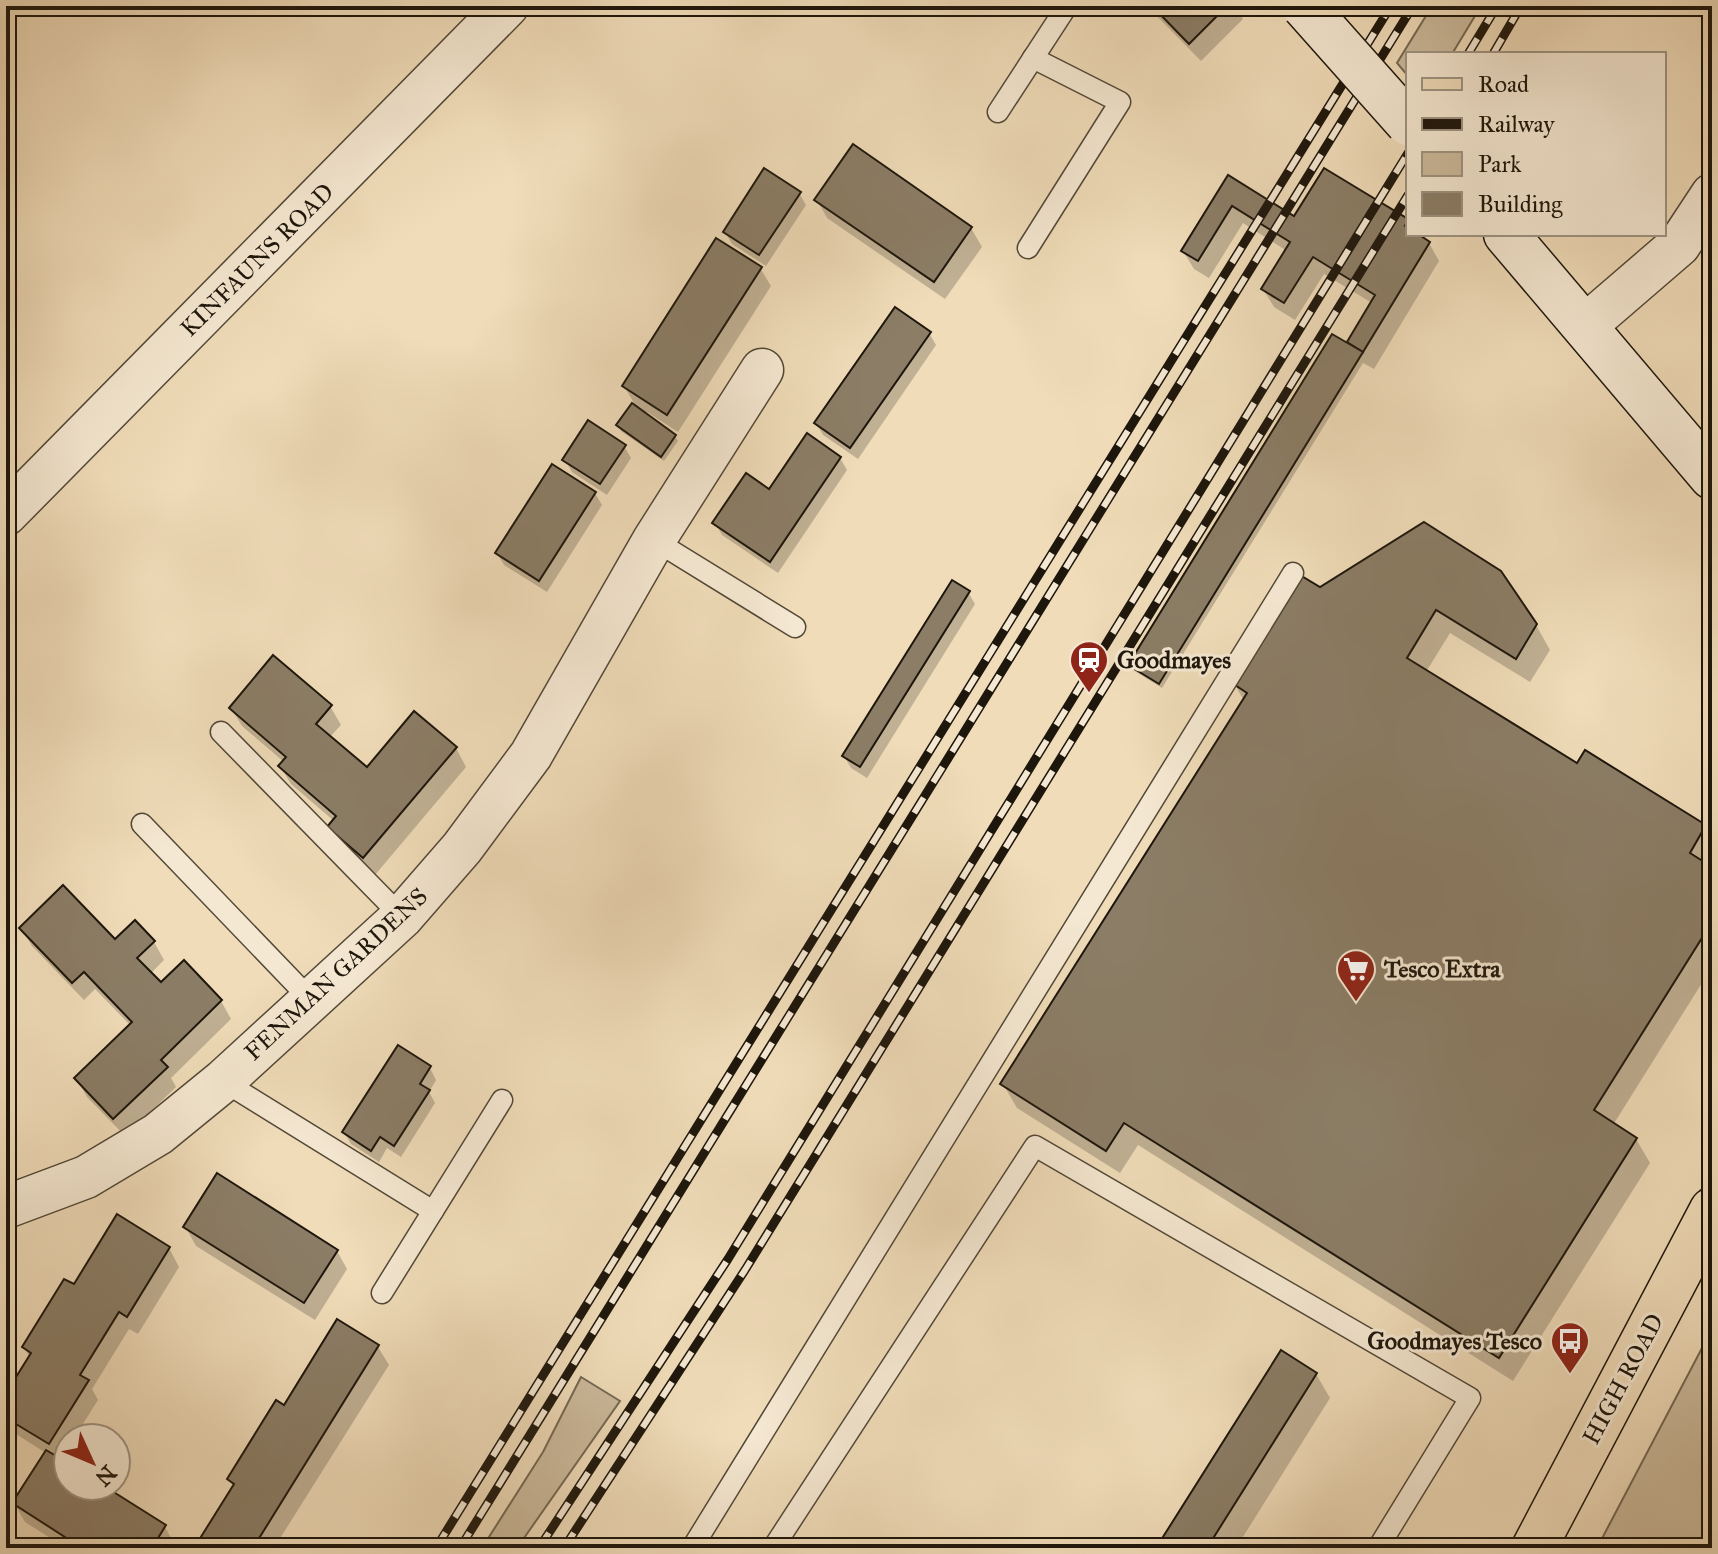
<svg xmlns="http://www.w3.org/2000/svg" width="1718" height="1554" font-family="'IM FELL Great Primer',serif">
  <style>
    .green { fill: #ccba9c; stroke: #746854; stroke-width: 2 }
    .shadow { fill: #0003 }
    .building { fill: #8b7d66; stroke: #1d160c; stroke-width: 2 }
    .lines { fill: none; stroke-linecap: round; stroke-linejoin: round }
    .lane-casing { stroke: #524837; stroke-width: 23 }
    .street-casing { stroke: #524837; stroke-width: 45 }
    .secondary-casing { stroke: #1d160c; stroke-width: 47 }
    .primary-casing { stroke: #1d160c; stroke-width: 47 }
    .lane { stroke: #f5e8d2; stroke-width: 20 }
    .street { stroke: #f5e8d2; stroke-width: 42 }
    .secondary { stroke: #f5e8d2; stroke-width: 44 }
    .primary { stroke: #f0dcb9; stroke-width: 44 }
    .rail-casing { stroke: #1d160c; stroke-width: 9 }
    .rail { stroke: #f5e8d2; stroke-width: 6; stroke-dasharray: 18; stroke-linecap: butt }
    .secondary-bridge-casing { stroke: #1d160c; stroke-width: 47; stroke-linecap: butt }
    .secondary-bridge { stroke: #f5e8d2; stroke-width: 44 }
    .labels { text-anchor: middle; stroke-width: 6; stroke-linejoin: round; paint-order: stroke }
    .street-label { font-size: 24px; fill: #1d160c; stroke: #f5e8d2 }
    .poi-label { font-size: 24px; font-weight: bold; fill: #1d160c; stroke: #f5e8d2; text-anchor: start }
  </style>
  <rect width="100%" height="100%" fill="#f0dcb9"/>
  <filter id="stains"><feTurbulence type="fractalNoise" baseFrequency=".0025" numOctaves="4"/><feColorMatrix values="0 0 0 0 .2 0 0 0 0 .09 0 0 0 0 .02 0 0 0 .5 -.17"/></filter>
  <radialGradient id="worn" r=".72"><stop offset=".6" stop-color="#630" stop-opacity="0"/><stop offset="1" stop-color="#630" stop-opacity=".3"/></radialGradient>
  <g class="green">
    <polygon points="1432,6 1481,6 1452,54 1408,54 1408,76 1397,63"/>
    <polygon points="1712,1329 1712,1548 1597,1548"/>
    <polygon points="581,1377 620,1401 517,1548 482,1548 543,1452"/>
  </g>
  <g class="shadow">
    <polygon points="1147,6 1235,6 1243,19 1201,61"/>
    <polygon points="1324,170 1408,222 1408,234 1415,234 1429,243 1439,261 1374,369 1363,363 1162,688 1133,670 1130,665 1352,348 1349,342 1372,303 1324,274 1295,320 1274,307 1263,289 1287,251 1243,223 1209,278 1194,269 1183,251 1228,178 1295,219"/>
    <polygon points="799,193 806,205 766,266 732,244 725,232"/>
    <polygon points="817,200 971,228 982,247 945,299 827,218"/>
    <polygon points="760,268 771,286 678,432 647,412 645,415 675,436 678,441 664,461 621,431 618,425 634,403 624,386"/>
    <polygon points="929,333 936,345 858,459 823,435 816,423"/>
    <polygon points="624,446 631,458 607,495 572,472 565,460"/>
    <polygon points="840,458 847,470 778,573 722,535 715,523 770,492"/>
    <polygon points="595,493 602,505 547,592 504,565 497,553"/>
    <polygon points="1320,590 1536,625 1550,650 1530,682 1450,633 1426,672 1578,765 1585,753 1705,827 1712,839 1712,967 1613,1125 1636,1139 1650,1163 1513,1381 1138,1145 1120,1173 1017,1108 1003,1084 1244,701 1234,683"/>
    <polygon points="968,592 975,604 867,778 851,768 844,756"/>
    <polygon points="330,706 341,725 329,738 367,770 456,748 466,767 375,875 340,845 329,827 334,821 291,784 280,766 284,762 242,726 231,708"/>
    <polygon points="21,928 115,942 154,942 164,960 150,974 160,985 221,1001 231,1019 171,1078 176,1087 125,1136 87,1097 76,1078 131,1026 95,989 84,1000 32,946"/>
    <polygon points="430,1068 436,1080 429,1092 435,1103 401,1157 387,1148 379,1162 351,1144 344,1132"/>
    <polygon points="186,1228 337,1251 347,1269 315,1320 196,1246"/>
    <polygon points="169,1248 179,1267 138,1334 129,1329 92,1389 98,1400 74,1438 68,1438 68,1448 60,1461 68,1466 68,1486 100,1486 165,1527 175,1545 174,1548 66,1548 25,1522 14,1503 46,1453 8,1429 6,1397 30,1358 24,1347 74,1287"/>
    <polygon points="378,1347 389,1365 274,1548 196,1548 234,1487 229,1479 284,1408"/>
    <polygon points="1316,1374 1330,1398 1236,1548 1159,1548"/>
  </g>
  <g class="building">
    <polygon points="1152,6 1227,6 1189,44"/>
    <polygon points="853,144 972,227 934,282 814,200"/>
    <polygon points="764,168 801,192 759,255 723,232"/>
    <polygon points="1324,168 1408,219 1405,226 1408,228 1408,234 1418,234 1430,242 1363,352 1347,342 1375,295 1313,257 1284,303 1261,289 1290,242 1232,206 1198,261 1181,251 1228,175 1294,216"/>
    <polygon points="716,238 762,267 667,415 622,386"/>
    <polygon points="895,307 931,332 850,448 814,423"/>
    <polygon points="1332,334 1363,352 1159,684 1128,665"/>
    <polygon points="632,403 676,435 661,457 616,425"/>
    <polygon points="588,420 626,445 600,484 562,460"/>
    <polygon points="807,433 841,457 770,562 712,523 746,473 769,489"/>
    <polygon points="552,464 596,492 539,581 495,553"/>
    <polygon points="1424,522 1501,571 1537,624 1516,659 1436,610 1407,658 1577,763 1585,750 1706,825 1690,853 1709,865 1712,861 1712,922 1594,1110 1637,1138 1499,1358 1124,1123 1106,1151 1000,1084 1247,693 1232,683 1300,575 1320,587"/>
    <polygon points="952,580 970,591 860,767 842,756"/>
    <polygon points="273,655 332,705 316,724 367,767 414,711 457,747 363,858 327,827 336,816 278,766 286,757 229,708"/>
    <polygon points="63,885 115,939 135,920 155,941 137,958 161,982 184,960 222,1000 161,1060 168,1067 113,1119 74,1078 132,1022 84,972 72,983 19,928"/>
    <polygon points="398,1045 431,1066 420,1084 430,1090 394,1146 380,1137 371,1151 342,1132"/>
    <polygon points="217,1173 338,1250 304,1303 183,1227"/>
    <polygon points="117,1214 170,1247 127,1317 119,1312 80,1375 89,1380 49,1444 6,1418 6,1393 31,1353 22,1347 64,1279 74,1284"/>
    <polygon points="337,1319 379,1345 253,1548 194,1548 234,1484 227,1479 276,1400 284,1405"/>
    <polygon points="1281,1350 1317,1373 1207,1548 1156,1548"/>
    <polygon points="46,1450 68,1463 68,1486 104,1486 166,1525 152,1548 82,1548 12,1503"/>
  </g>
  <g class="lines">
    <g class="lane-casing">
      <g id="lane">
        <polyline points="998,112 1067,6"/>
        <polyline points="1028,248 1120,102 1033,58"/>
        <polyline points="654,540 795,627"/>
        <polyline points="221,732 402,917"/>
        <polyline points="142,824 310,999"/>
        <polyline points="223,1081 433,1211"/>
        <polyline points="382,1293 502,1100"/>
        <polyline points="692,1548 1293,573"/>
        <polyline points="773,1548 1035,1146 1470,1398 1378,1548"/>
      </g>
    </g>
    <g class="street-casing">
      <g id="street">
        <polyline points="1585,326 1679,245 1712,195"/>
        <polyline points="6,514 507,6"/>
        <polyline points="6,1207 86,1177 158,1134 223,1081 402,917 462,848 531,755 654,540 762,370"/>
      </g>
    </g>
    <g class="secondary-casing">
      <polyline id="secondary" points="1506,234 1712,477"/>
    </g>
    <g class="primary-casing">
      <polyline id="primary" points="1534,1548 1712,1210"/>
    </g>
    <use href="#lane" class="lane"/>
    <use href="#street" class="street"/>
    <use href="#secondary" class="secondary"/>
    <use href="#primary" class="primary"/>
    <g class="rail-casing">
      <g id="rail">
        <polyline points="1468,54 1497,6"/>
        <polyline points="1493,54 1521,6"/>
        <polyline points="436,1548 1391,6"/>
        <polyline points="460,1548 1413,6"/>
        <polyline points="539,1548 728,1259 1408,153"/>
        <polyline points="564,1548 745,1270 1408,195"/>
      </g>
    </g>
    <use href="#rail" class="rail"/>
    <g class="secondary-bridge-casing">
      <polyline id="secondary-bridge" points="1304,6 1408,123"/>
    </g>
    <use href="#secondary-bridge" class="secondary-bridge"/>
  </g>
  <defs>
    <g id="station-pin" transform="scale(2)"><path d="M0 17L-7.5 6A9.5 9.5 0 1 1 7.5 6Z" fill="#8f2418" stroke="#f5e8d2"/><path d="M-3-6H3Q5-6 5-4V2Q5 4 3 4L4.5 6H3L1.5 4h-3L-3 6H-4.5L-3 4Q-5 4-5 2V-4Q-5-6-3-6ZM-3.5-4v3h7v-3ZM-3.5 1v1.5H-2V1ZM2 1v1.5H3.5V1Z" fill="#fff"/></g>
    <g id="supermarket-pin" transform="scale(2)"><path d="M0 17L-7.5 6A9.5 9.5 0 1 1 7.5 6Z" fill="#8f2418" stroke="#f5e8d2"/><path d="M-6-5.5h2.5l.6 2H6L4.5 2H-2.5L-4.4-4H-6ZM-1.5 3.2a1.3 1.3 0 1 0 .1 0ZM3 3.2a1.3 1.3 0 1 0 .1 0Z" fill="#fff"/></g>
    <g id="bus-pin" transform="scale(2)"><path d="M0 17L-7.5 6A9.5 9.5 0 1 1 7.5 6Z" fill="#8f2418" stroke="#f5e8d2"/><path d="M-5-6H5V4H4V6H2V4H-2V6H-4V4H-5ZM-3.5-4V0h7V-4ZM-3.5 1.2v1.5H-2V1.2ZM2 1.2v1.5H3.5V1.2Z" fill="#fff"/></g>
  </defs>
  <g fill-rule="evenodd">
    <use href="#station-pin" x="1089" y="660"/>
    <use href="#supermarket-pin" x="1356" y="969"/>
    <use href="#bus-pin" x="1570" y="1341"/>
  </g>
  <g class="labels">
    <g class="street-label">
      <text transform="translate(257 260) rotate(-45)" y="8">KINFAUNS ROAD</text>
      <text transform="translate(336 974) rotate(-43)" y="8">FENMAN GARDENS</text>
      <text transform="translate(1623 1379) rotate(-62)" y="8">HIGH ROAD</text>
    </g>
    <g class="poi-label">
      <text x="1117" y="668">Goodmayes</text>
      <text x="1384" y="977">Tesco Extra</text>
      <text x="1542" y="1349" text-anchor="end">Goodmayes Tesco</text>
    </g>
  </g>
  <rect width="1718" height="1554" fill="none" stroke="#f0dcb9" stroke-width="32"/>
  <rect x="8" y="8" width="1702" height="1538" fill="none" stroke="#1d160c" stroke-width="4"/>
  <rect x="16" y="16" width="1686" height="1522" fill="none" stroke="#1d160c" stroke-width="2"/>
  <rect x="1406" y="52" width="260" height="184" fill="#f5e8d2" stroke="#9f9483" stroke-width="2"/>
  <rect x="1422" y="78" width="40" height="12" fill="#f0dcb9" stroke="#9f9483" stroke-width="2"/>
  <text x="1478" y="92" font-size="24" fill="#1d160c">Road</text>
  <rect x="1422" y="118" width="40" height="12" fill="#1d160c" stroke="#9f9483" stroke-width="2"/>
  <text x="1478" y="132" font-size="24" fill="#1d160c">Railway</text>
  <rect x="1422" y="152" width="40" height="24" fill="#ccba9c" stroke="#9f9483" stroke-width="2"/>
  <text x="1478" y="172" font-size="24" fill="#1d160c">Park</text>
  <rect x="1422" y="192" width="40" height="24" fill="#8b7d66" stroke="#9f9483" stroke-width="2"/>
  <text x="1478" y="212" font-size="24" fill="#1d160c">Building</text>
  <g transform="translate(92 1462) rotate(134)"><circle r="38" fill="#f5e8d2" stroke="#9f9483" stroke-width="2"/>
  <path d="M0-6L14 30L0 20L-14 30Z" fill="#8f2418"/>
  <text y="-12" font-size="22" font-weight="bold" text-anchor="middle" fill="#1d160c">N</text>
  </g>
  <rect width="100%" height="100%" filter="url(#stains)"/>
  <rect width="100%" height="100%" fill="url(#worn)"/>
</svg>
